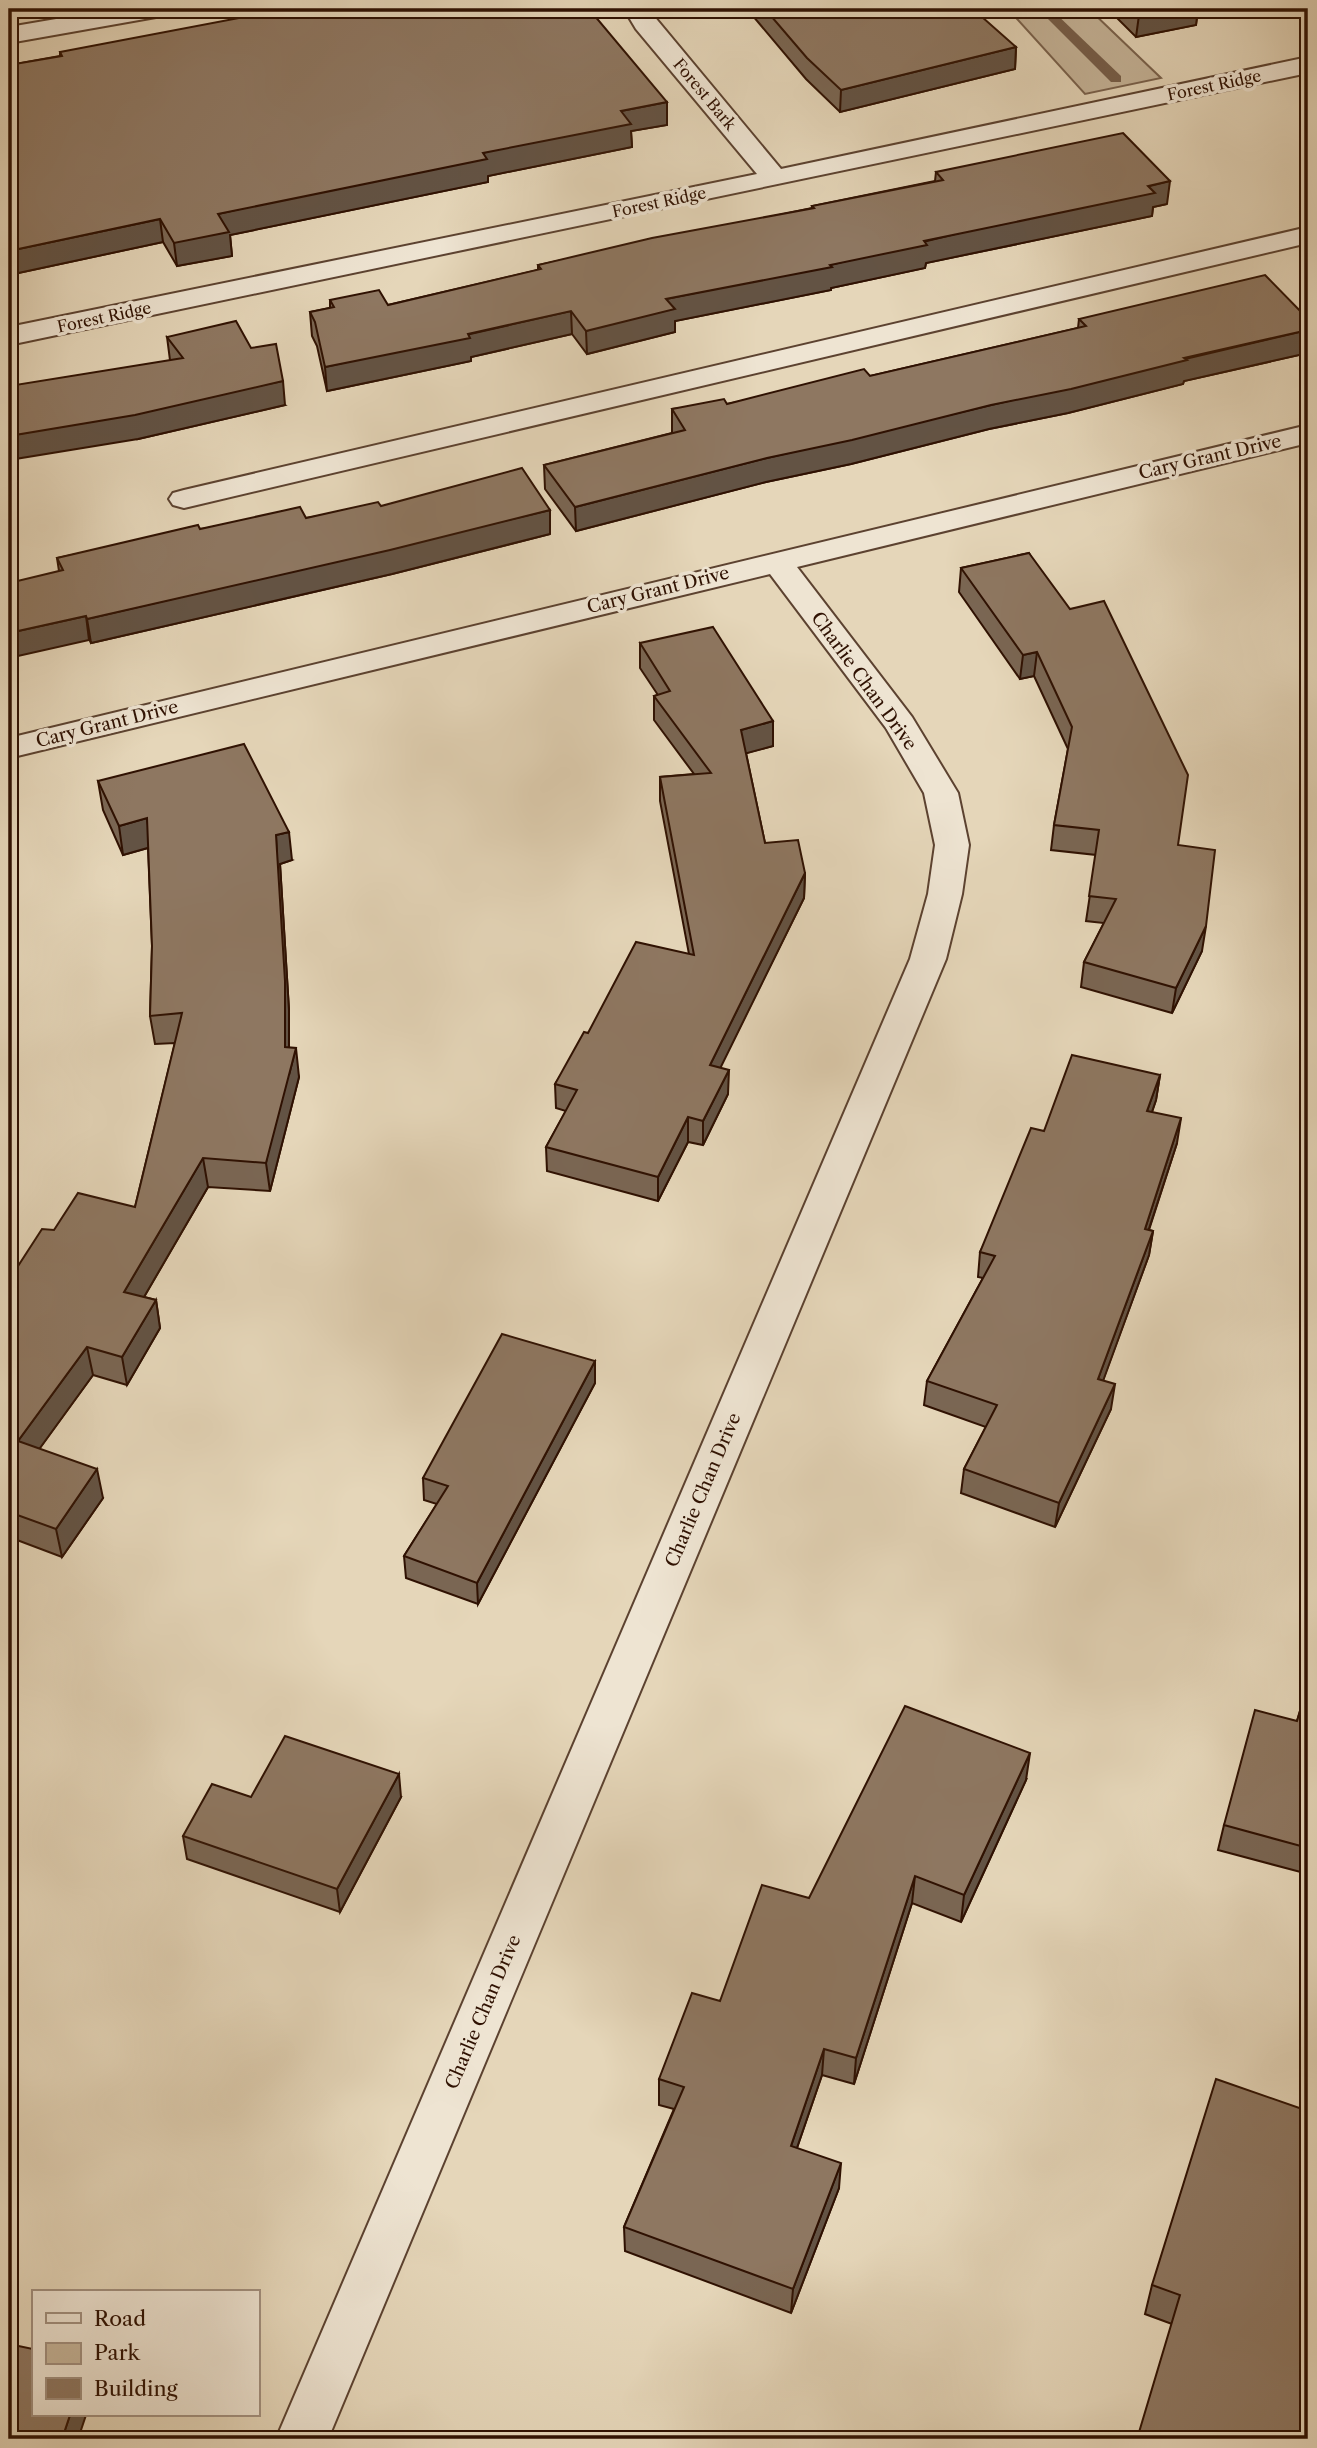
<svg xmlns="http://www.w3.org/2000/svg" width="1317" height="2448" font-family="'Libre Caslon Text',serif">
  <style>
    .green { fill: #c6b59a; stroke: #7a634e; stroke-width: 2 }
    .lines { fill: none; stroke-linecap: round; stroke-linejoin: round }
    .stream { fill: #775f4b; fill-rule: evenodd }
    .minor-casing { stroke: #5c4230; stroke-width: 4 }
    .minor { fill: #eee4d2; fill-rule: evenodd }
    .wall { fill: #7a6653; stroke: #2f1102; stroke-width: 2 }
    .shaded-wall { fill: #635344; stroke: #2f1102; stroke-width: 2 }
    .building { fill: #8e7761; stroke: #2f1102; stroke-width: 2 }
    .labels { text-anchor: middle; stroke-width: 7; stroke-linejoin: round; paint-order: stroke }
    .far-street-label { font-size: 16px; fill: #2f1102; stroke: #eee4d2 }
    .street-label { font-size: 18px; fill: #2f1102; stroke: #eee4d2 }
  </style>
  <rect width="100%" height="100%" fill="#e5d6b9"/>
  <filter id="stains"><feTurbulence type="fractalNoise" baseFrequency=".00286" numOctaves="4"/><feColorMatrix values="0 0 0 0 .2 0 0 0 0 .09 0 0 0 0 .02 0 0 0 .5 -.17"/></filter>
  <radialGradient id="worn" r=".72"><stop offset=".6" stop-color="#630" stop-opacity="0"/><stop offset="1" stop-color="#630" stop-opacity=".3"/></radialGradient>
  <polygon class="green" points="1008,9 1089,9 1161,78 1085,94"/>
  <g class="lines">
    <polygon class="stream" points="1038,9 1051,9 1121,76 1121,82 1111,82"/>
    <g class="minor-casing">
      <g id="minor">
        <polygon points="115,9 169,9 165,14 156,17 9,43 9,27"/>
        <polygon points="624,9 648,9 781,169 1308,57 1308,73 9,345 9,327 757,174 636,29"/>
        <polygon points="1308,227 1308,243 184,508 173,505 169,499 173,493 184,490"/>
        <polygon points="1308,425 1308,443 797,567 912,717 958,793 969,845 962,894 946,959 328,2439 276,2439 910,959 928,894 935,845 924,793 886,728 770,574 9,758 9,738"/>
      </g>
    </g>
    <use href="#minor" class="minor"/>
  </g>
  <g class="wall">
    <polygon points="747,9 935,9 938,11 1016,47 1015,69 840,112 806,79"/>
    <polygon points="1108,9 1198,9 1196,25 1136,37"/>
    <polygon points="60,52 667,102 667,125 631,131 632,147 488,176 488,182 230,235 232,256 177,266 163,242 9,275 9,65 60,56"/>
    <polygon points="936,172 1167,204 1153,207 1152,216 926,263 925,268 831,288 831,290 675,321 675,332 587,354 572,334 471,357 471,361 327,391 317,346 312,336 310,312 330,308 330,300 388,305 538,270 538,265 812,208 812,206 935,181"/>
    <polygon points="1079,319 1308,319 1308,353 1184,381 1183,384 1068,413 989,429 851,464 766,482 576,531 545,489 544,465 672,433 672,409 727,404 870,376 1078,328"/>
    <polygon points="167,337 285,405 138,439 170,360"/>
    <polygon points="381,506 550,534 392,574 91,643 59,571 57,558 200,529 306,518"/>
    <polygon points="1029,553 1178,845 1202,951 1172,1013 1081,987 1084,962 1104,923 1086,921 1096,855 1051,850 1054,825 1068,749 1034,676 1020,679 959,592 961,568"/>
    <polygon points="640,643 773,721 773,746 746,753 765,843 805,873 804,898 720,1067 728,1094 703,1145 688,1142 658,1201 547,1171 546,1147 566,1111 556,1108 555,1084 588,1033 689,954 660,801 660,777 694,774 654,720 654,696 658,695 640,668"/>
    <polygon points="98,781 292,860 280,864 289,1010 289,1047 299,1077 270,1191 208,1187 144,1297 156,1300 160,1328 127,1385 93,1375 39,1449 103,1498 62,1557 9,1537 9,1280 54,1230 135,1207 175,1043 155,1044 150,1016 152,946 148,848 123,855 103,810"/>
    <polygon points="1160,1075 1156,1100 1152,1112 1177,1143 1149,1230 1153,1231 1149,1255 1103,1380 1111,1409 1055,1527 961,1493 964,1469 986,1427 924,1405 927,1381 983,1278 978,1277 980,1252 1044,1131"/>
    <polygon points="595,1361 595,1383 478,1604 406,1578 404,1556 437,1504 424,1500 423,1478"/>
    <polygon points="1308,1684 1308,1874 1218,1850 1224,1825 1297,1721"/>
    <polygon points="1026,1780 961,1922 912,1903 854,2084 822,2075 797,2148 839,2188 791,2313 625,2251 624,2227 674,2109 659,2105 659,2079 720,2001 809,1898"/>
    <polygon points="251,1797 401,1797 340,1912 187,1859 183,1836"/>
    <polygon points="1308,2111 1172,2324 1145,2314 1152,2285"/>
  </g>
  <g class="shaded-wall">
    <polygon points="1170,9 1198,9 1196,25 1136,37 1139,15"/>
    <polygon points="1016,47 1015,69 840,112 841,90"/>
    <polygon points="667,102 667,125 631,131 632,147 488,176 488,182 230,235 232,256 177,266 174,243 218,214 483,153 621,111"/>
    <polygon points="1170,181 1167,204 1153,207 1152,216 926,263 925,268 831,288 831,290 675,321 675,332 587,354 586,331 666,299 830,265"/>
    <polygon points="160,219 163,242 9,275 9,251"/>
    <polygon points="571,311 572,334 471,357 471,361 327,391 325,367"/>
    <polygon points="1308,330 1308,353 1184,381 1183,384 1068,413 989,429 851,464 766,482 576,531 575,507 767,458"/>
    <polygon points="283,381 285,405 138,439 9,460 9,436"/>
    <polygon points="550,510 550,534 392,574 91,643 87,619"/>
    <polygon points="86,616 89,640 9,658 9,633"/>
    <polygon points="1037,652 1034,676 1020,679 1023,655"/>
    <polygon points="773,721 773,746 740,755 741,730"/>
    <polygon points="147,818 151,847 123,855 119,826"/>
    <polygon points="289,832 292,860 280,864 289,1010 289,1075 296,1048 299,1077 270,1191 266,1163 285,1047 276,835"/>
    <polygon points="805,873 804,898 710,1089 710,1065"/>
    <polygon points="1206,926 1202,951 1172,1013 1176,988"/>
    <polygon points="729,1070 728,1094 703,1145 703,1121"/>
    <polygon points="1160,1075 1156,1100 1144,1135 1147,1111"/>
    <polygon points="688,1117 688,1142 658,1201 658,1177"/>
    <polygon points="1181,1118 1177,1143 1141,1253 1145,1229"/>
    <polygon points="203,1158 208,1187 130,1321 124,1292"/>
    <polygon points="1153,1231 1149,1255 1095,1403 1098,1379"/>
    <polygon points="156,1300 160,1328 127,1385 122,1357"/>
    <polygon points="87,1347 93,1375 24,1470 18,1441"/>
    <polygon points="595,1361 595,1383 478,1604 477,1583"/>
    <polygon points="1115,1384 1111,1409 1055,1527 1059,1503"/>
    <polygon points="97,1469 103,1498 62,1557 56,1529"/>
    <polygon points="1030,1753 1026,1780 961,1922 964,1895"/>
    <polygon points="399,1774 401,1797 340,1912 337,1889"/>
    <polygon points="915,1876 912,1903 854,2084 856,2058"/>
    <polygon points="824,2049 822,2075 789,2171 791,2146"/>
    <polygon points="841,2163 839,2188 791,2313 793,2289"/>
    <polygon points="70,2415 86,2415 78,2439 62,2439"/>
  </g>
  <g class="building">
    <polygon points="286,9 589,9 667,102 621,111 631,124 483,153 487,159 218,214 229,232 174,243 160,219 9,251 9,65 62,56 60,52"/>
    <polygon points="765,9 935,9 938,11 947,9 973,9 1016,47 841,90 807,58"/>
    <polygon points="1133,9 1170,9 1139,15"/>
    <polygon points="1123,133 1170,181 1148,186 1155,193 924,241 927,245 830,265 832,267 666,299 675,309 586,331 571,311 468,334 470,338 325,367 315,322 310,312 334,307 330,300 379,290 388,305 541,269 538,265 652,238 814,208 812,206 943,180 936,172"/>
    <polygon points="1265,275 1308,319 1308,330 1184,358 1187,360 1071,389 991,405 852,440 767,458 575,507 544,465 685,430 672,409 724,399 727,404 864,369 870,376 1086,326 1079,319"/>
    <polygon points="236,321 251,348 276,344 283,381 135,415 9,436 9,386 183,358 167,337"/>
    <polygon points="522,468 550,510 390,550 87,619 86,616 9,633 9,583 63,570 57,558 198,525 200,529 300,507 306,518 378,502 381,506"/>
    <polygon points="1029,553 1070,609 1104,601 1188,775 1178,845 1215,850 1206,926 1176,988 1084,962 1116,899 1089,896 1099,830 1054,825 1072,727 1037,652 1023,655 961,568"/>
    <polygon points="713,627 773,721 741,730 765,843 798,840 805,873 710,1065 729,1070 703,1121 688,1117 658,1177 546,1147 577,1090 555,1084 584,1032 588,1033 636,942 694,955 660,777 711,773 654,696 670,691 640,643"/>
    <polygon points="244,744 289,832 276,835 285,981 285,1047 296,1048 266,1163 203,1158 124,1292 156,1300 122,1357 87,1347 18,1441 97,1469 56,1529 9,1512 9,1280 42,1229 54,1230 78,1193 135,1207 182,1013 150,1016 152,946 147,818 119,826 98,781"/>
    <polygon points="1072,1055 1160,1075 1147,1111 1181,1118 1145,1229 1153,1231 1098,1379 1115,1384 1059,1503 964,1469 997,1405 927,1381 995,1256 980,1252 1031,1128 1044,1131"/>
    <polygon points="502,1334 595,1361 477,1583 404,1556 448,1486 423,1478"/>
    <polygon points="1308,1684 1308,1848 1224,1825 1255,1710 1297,1721"/>
    <polygon points="905,1706 1030,1753 964,1895 915,1876 856,2058 824,2049 791,2146 841,2163 793,2289 624,2227 684,2087 659,2079 692,1993 720,2001 762,1885 809,1898"/>
    <polygon points="285,1736 399,1774 337,1889 183,1836 212,1784 251,1797"/>
    <polygon points="1216,2079 1308,2111 1308,2439 1137,2439 1180,2295 1152,2285"/>
    <polygon points="9,2344 33,2349 33,2415 70,2415 62,2439 9,2439"/>
  </g>
  <g class="labels">
    <g class="far-street-label">
      <text transform="translate(1214 85) rotate(-12)" y="6">Forest Ridge</text>
      <text transform="translate(705 94) rotate(50)" y="6">Forest Bark</text>
      <text transform="translate(659 202) rotate(-12)" y="6">Forest Ridge</text>
      <text transform="translate(104 317) rotate(-12)" y="6">Forest Ridge</text>
    </g>
    <g class="street-label">
      <text transform="translate(1210 457) rotate(-13)" y="6">Cary Grant Drive</text>
      <text transform="translate(658 590) rotate(-14)" y="6">Cary Grant Drive</text>
      <text transform="translate(864 681) rotate(54)" y="6">Charlie Chan Drive</text>
      <text transform="translate(107 724) rotate(-14)" y="6">Cary Grant Drive</text>
      <text transform="translate(703 1490) rotate(-67)" y="6">Charlie Chan Drive</text>
      <text transform="translate(483 2012) rotate(-67)" y="6">Charlie Chan Drive</text>
    </g>
  </g>
  <rect width="1317" height="2448" fill="none" stroke="#e5d6b9" stroke-width="35"/>
  <rect x="10" y="10" width="1296" height="2427" fill="none" stroke="#2f1102" stroke-width="3.5"/>
  <rect x="18" y="18" width="1282" height="2413" fill="none" stroke="#2f1102" stroke-width="2"/>
  <rect x="32" y="2290" width="228" height="126" fill="#eee4d2" stroke="#a2907f" stroke-width="2"/>
  <rect x="46" y="2313" width="35" height="10" fill="#eee4d2" stroke="#a2907f" stroke-width="2"/>
  <text x="94" y="2326" font-size="21" fill="#2f1102">Road</text>
  <rect x="46" y="2343" width="35" height="21" fill="#c6b59a" stroke="#a2907f" stroke-width="2"/>
  <text x="94" y="2360" font-size="21" fill="#2f1102">Park</text>
  <rect x="46" y="2378" width="35" height="21" fill="#8e7761" stroke="#a2907f" stroke-width="2"/>
  <text x="94" y="2396" font-size="21" fill="#2f1102">Building</text>
  <rect width="100%" height="100%" filter="url(#stains)"/>
  <rect width="100%" height="100%" fill="url(#worn)"/>
</svg>
